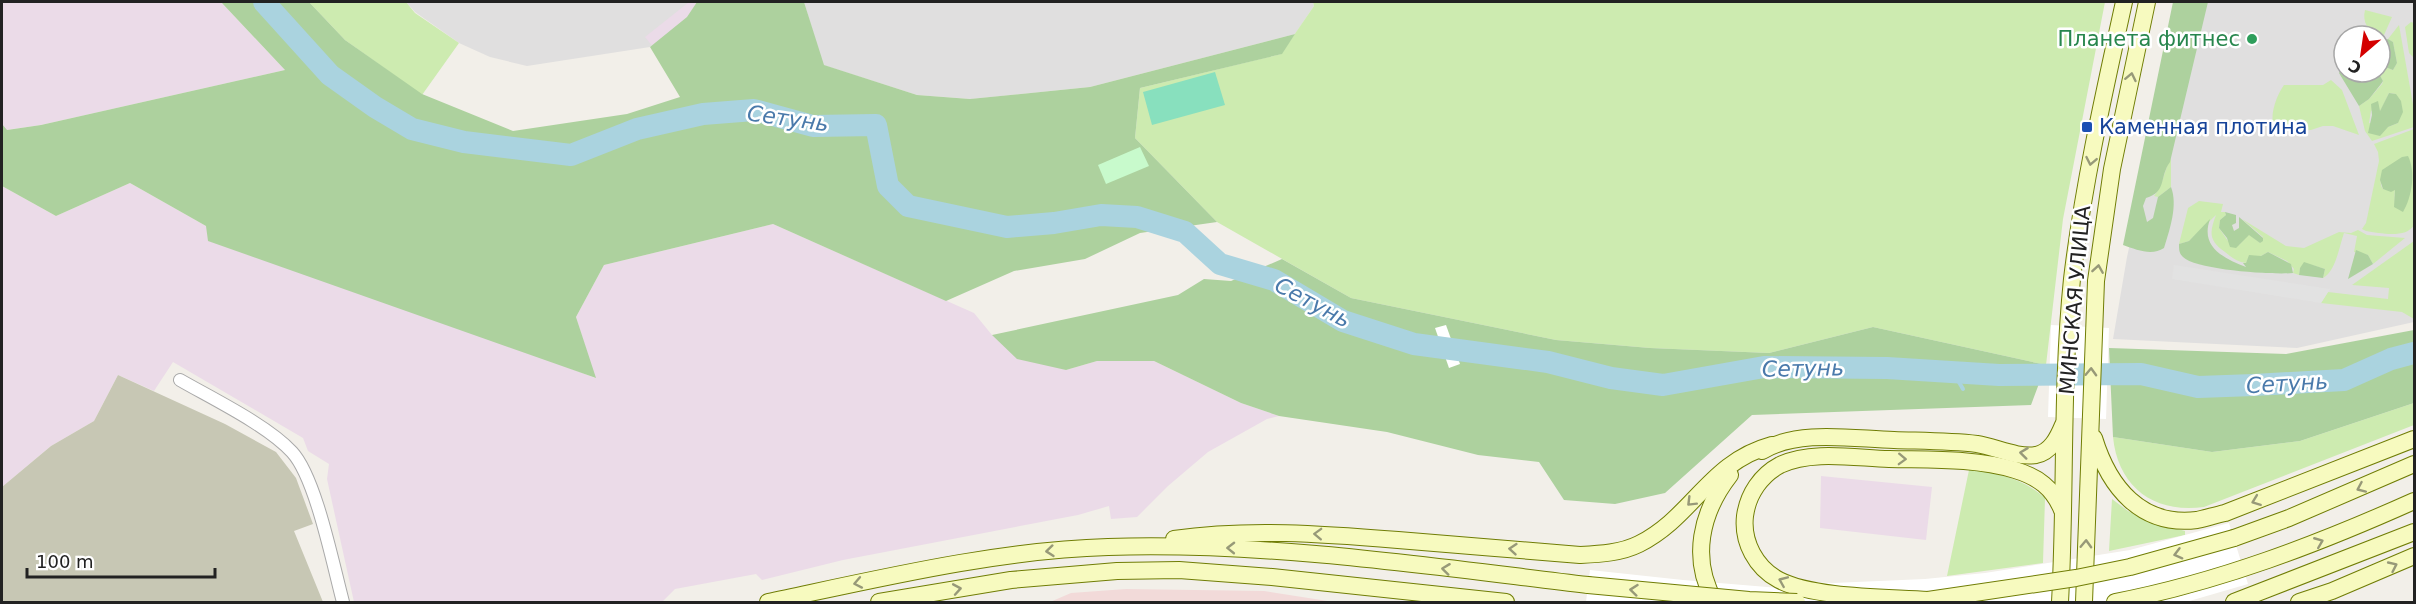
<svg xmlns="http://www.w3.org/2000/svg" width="2416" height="604" font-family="'DejaVu Sans',sans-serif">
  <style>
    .residential { fill: #e0dfdf; fill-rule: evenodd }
    .commercial { fill: #f2dad9 }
    .industrial { fill: #ebdbe8 }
    .construction { fill: #c7c7b4 }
    .grass { fill: #cdebb0; fill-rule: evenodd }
    .forest { fill: #add19e }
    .park { fill: #c8facc }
    .pitch { fill: #88e0be }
    .parking { fill: #e2e2e2 }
    .pier { fill: #fff }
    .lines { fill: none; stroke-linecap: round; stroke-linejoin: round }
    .stream { stroke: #aad3df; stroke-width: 4 }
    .river { stroke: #aad3df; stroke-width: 22 }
    .street-casing { stroke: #a9a9a9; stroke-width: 14 }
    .secondary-casing { stroke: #707d05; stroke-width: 18 }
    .street { stroke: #fff; stroke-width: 12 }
    .secondary { stroke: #f7fabf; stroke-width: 16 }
    .secondary-bridge-casing { stroke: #707d05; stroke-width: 18; stroke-linecap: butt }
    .secondary-bridge { stroke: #f7fabf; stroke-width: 16 }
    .oneway { stroke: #979978 }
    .leisure-dot { fill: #2e9e5b; stroke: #fff; stroke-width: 2 }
    .transit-dot { fill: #1a4fb4; stroke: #fff; stroke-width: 2 }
    .labels { text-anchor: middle; stroke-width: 5; stroke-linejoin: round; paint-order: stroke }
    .leisure-label { font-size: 21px; fill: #27864d; stroke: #fff; text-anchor: end }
    .transit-label { font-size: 21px; fill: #164399; stroke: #fff; text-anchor: start }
    .street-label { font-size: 21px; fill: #222; stroke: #fff }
    .water-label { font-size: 22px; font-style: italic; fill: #4a7aab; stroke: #fff }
  </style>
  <rect width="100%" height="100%" fill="#f2efe9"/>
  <g class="residential">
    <polygon points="406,2 697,2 687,17 650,47 527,66 490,57 459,43 415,12"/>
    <polygon points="804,2 1313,2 1314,6 1295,34 1090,87 971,99 917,95 823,65"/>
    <path d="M2183,2H2414V322L2297,348L2113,339L2127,257ZM2344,36H2380V72H2344Z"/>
  </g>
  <polygon class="commercial" points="1126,589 1264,591 1334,602 1050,602 1071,593"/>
  <g class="industrial">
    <polygon points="2,2 221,2 285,70 41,125 6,130 2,124"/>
    <polygon points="689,2 722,2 658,53 645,37"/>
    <polygon points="130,183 206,226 595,378 576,317 604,265 773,224 974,313 992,335 1066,370 1097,361 1154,361 1241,403 1279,416 1267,419 1208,452 1168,486 1137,517 1111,519 1109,506 1078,515 843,560 762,580 756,574 675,589 663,601 354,602 327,479 329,464 308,451 303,438 173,362 154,391 118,375 94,421 51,446 2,487 2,186 56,216"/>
    <polygon points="1821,476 1932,487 1926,540 1820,528"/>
  </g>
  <polygon class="construction" points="118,375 225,424 276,452 296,478 313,524 294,531 323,602 2,602 2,487 51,446 94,421"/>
  <g class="grass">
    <polygon points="309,2 406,2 415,13 459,43 422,95 345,40"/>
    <polygon points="1313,2 2105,2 2063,219 2046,365 1873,327 1769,353 1650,348 1556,340 1351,298 1217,222 1135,138 1140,88 1281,54 1314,6"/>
    <path d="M2365,10L2392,17L2384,35L2379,36C2368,31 2362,22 2365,10Z"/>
    <polygon points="2411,22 2414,23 2413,57 2409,53 2405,27"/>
    <path d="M2399,25L2414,110V127L2372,141L2365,131L2359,106L2369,99L2382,84L2383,81L2378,72L2380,65L2393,70L2397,63L2393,42L2388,39ZM2389,93L2396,94L2398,123L2388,127L2369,123L2371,111L2378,106L2380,112Z"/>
    <path d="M2331,80L2342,90L2359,135L2333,126H2323L2311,130L2281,131L2275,128C2268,118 2277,94 2284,85H2323Z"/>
    <path d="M2414,129V225C2406,239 2380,233 2366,231L2362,229L2366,223L2379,161L2378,152L2374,144ZM2398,161L2394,207L2395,189L2391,191L2383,189C2376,178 2387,167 2398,161Z"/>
    <path d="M2171,158V187L2158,197L2154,196C2164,184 2163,172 2171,158Z"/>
    <path d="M2199,201L2223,204L2221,212H2225L2226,215L2220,220L2219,228L2228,241L2239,245L2249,234L2260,243L2263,237L2242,219L2286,246L2304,248L2339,232L2351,233L2358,230L2367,235L2405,238L2373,264L2368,255L2354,252L2357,236L2344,233C2339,247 2336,271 2323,278L2325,269L2312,265L2300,268L2299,275L2293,273L2294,269L2287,261L2268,252L2261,256H2249L2246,263C2238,262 2232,258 2225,252C2209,241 2209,233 2216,215L2189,241L2179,244L2188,208Z"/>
    <polygon points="2414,241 2414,319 2402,312 2321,303 2328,292 2388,299 2389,288 2352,285"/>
    <path d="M2414,403V425L2204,507C2154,514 2118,487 2113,437L2212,452L2300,441Z"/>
    <path d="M1969,470C1994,471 2026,480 2045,498L2043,563L1947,576Z"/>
    <polygon points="2112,499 2128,511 2148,521 2185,531 2185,535 2109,551"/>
  </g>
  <g class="forest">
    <polygon points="221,2 309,2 345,40 422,94 513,131 627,114 680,97 650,47 687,17 697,2 804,2 824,65 917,95 970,99 1090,87 1295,34 1282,54 1140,88 1135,138 1217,222 1140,233 1085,259 1014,271 946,301 773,224 604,265 576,317 596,378 208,241 206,226 130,183 56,216 2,186 2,124 7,130 41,125 285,70"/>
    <path d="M2173,2H2208L2170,162C2159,177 2167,192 2146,198L2143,206L2147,222L2153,218L2158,197L2171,187C2178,205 2170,229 2164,248C2152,256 2137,250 2123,245Z"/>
    <polygon points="2388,39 2393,42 2397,63 2393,70 2380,65 2380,43"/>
    <polygon points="2344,65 2344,72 2378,72 2383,81 2381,84 2369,99 2359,106 2339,73"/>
    <polygon points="2389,93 2396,94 2401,101 2403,112 2398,123 2388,127 2380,136 2368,133 2372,115 2371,104 2378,101 2380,111"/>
    <path d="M2408,156C2416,172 2412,197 2403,212L2394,207L2395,190L2391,192L2383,189L2380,180L2382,170L2402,157Z"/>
    <polygon points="2225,212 2236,215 2236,223 2232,225 2234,231 2239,228 2239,217 2263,238 2263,241 2260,243 2249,235 2236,248 2230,247 2227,238 2219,228 2220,220 2226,215"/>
    <path d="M2210,219C2200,247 2223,258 2246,267L2243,263H2246L2249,255L2261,256L2268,252L2291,264L2293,273C2273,275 2196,270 2183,257C2179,253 2179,250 2179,244L2189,241Z"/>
    <polygon points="2356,250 2368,255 2373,264 2348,279"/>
    <polygon points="1282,259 1351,298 1556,340 1650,348 1769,353 1873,327 2046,365 2031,405 1752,415 1665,493 1615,504 1564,500 1539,462 1478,455 1387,432 1279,416 1241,403 1154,361 1097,361 1066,370 1017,359 992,335 1178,295 1204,279 1231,281"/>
    <polygon points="2304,262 2325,269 2323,278 2299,275 2300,268"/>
    <polygon points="2414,330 2414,403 2300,441 2212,452 2113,437 2109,348 2286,354"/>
  </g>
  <polygon class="park" points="1140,147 1149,166 1106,184 1098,165"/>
  <polygon class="pitch" points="1215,72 1225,105 1152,125 1143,92"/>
  <polygon class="parking" points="2174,265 2330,289 2321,303 2172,279"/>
  <g class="pier">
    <polygon points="1446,325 1460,364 1449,368 1435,328"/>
    <polygon points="2051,325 2109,328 2106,419 2048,417"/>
    <polygon points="1816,449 1844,450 1843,465 1817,464 1796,467 1777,475 1763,491 1754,514 1754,535 1757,547 1773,567 1793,578 1808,582 1833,583 1925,579 1985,573 2130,550 2229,523 2248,584 2186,602 1586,602 1590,570 1683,580 1779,588 1738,529 1780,457 1794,451"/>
  </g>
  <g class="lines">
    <polyline class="stream" points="1953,372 1963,389"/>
    <polyline class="river" points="264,2 330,75 375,107 412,129 464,142 571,155 637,129 703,114 754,110 813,126 876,125 888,186 908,206 1007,227 1054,223 1101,215 1137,217 1185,232 1220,264 1274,280 1343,321 1414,344 1548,362 1611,378 1663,385 1764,367 1887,368 1999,375 2141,374 2198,387 2254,385 2344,380 2391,359 2414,353"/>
    <g class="street-casing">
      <path id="street" d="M180,380C213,399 267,425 292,452C316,478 333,565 343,602"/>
    </g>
    <g class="secondary-casing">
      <g id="secondary">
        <path d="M2094,438C2109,487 2141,527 2197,520C2206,518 2216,515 2225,513L2414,439"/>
        <path d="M1762,451C1799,429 1853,439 1894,440C1922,441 1950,441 1977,444C1996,447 2017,458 2036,455C2051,452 2058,437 2063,425"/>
        <polyline points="2234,538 2289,518 2414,464"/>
        <path d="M1174,539C1248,528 1324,534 1398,540C1459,545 1519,550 1580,555C1600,554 1621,553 1639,544C1693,517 1709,462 1772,445"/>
        <path d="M1928,600C1887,597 1814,598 1779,580C1756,568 1742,542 1745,516C1748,494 1761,475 1780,465C1811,450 1855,458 1889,459C1931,460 1975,458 2015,470C2038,477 2053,488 2062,510"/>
        <path d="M768,602C877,579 997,550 1108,547C1269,542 1428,566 1588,585"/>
        <polyline points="879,602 1011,580 1117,571 1179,570 1272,577 1506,602"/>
        <path d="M1715,602C1690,559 1701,512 1730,475"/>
        <path d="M2060,602C2066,495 2061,386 2072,279C2083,186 2104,93 2124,2"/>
        <polyline points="2084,602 2096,281 2112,169 2147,2"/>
        <path d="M2115,602C2219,582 2318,544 2414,501"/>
        <polyline points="2234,602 2414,532"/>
        <polyline points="2299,602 2332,591 2414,556"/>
      </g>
    </g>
    <use href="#street" class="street"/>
    <use href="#secondary" class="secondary"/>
    <g class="secondary-bridge-casing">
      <g id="secondary-bridge">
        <polyline points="1588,585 1749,600 1797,602"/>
        <polyline points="1928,600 2076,578 2130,567 2234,538"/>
      </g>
    </g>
    <use href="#secondary-bridge" class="secondary-bridge"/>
  </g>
  <defs><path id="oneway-chevron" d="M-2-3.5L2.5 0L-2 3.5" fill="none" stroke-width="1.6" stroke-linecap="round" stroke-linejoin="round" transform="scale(1.5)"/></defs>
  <g class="oneway">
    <use href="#oneway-chevron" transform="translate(2131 77) rotate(-78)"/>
    <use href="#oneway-chevron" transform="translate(2091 161) rotate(101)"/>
    <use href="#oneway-chevron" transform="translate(2098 269) rotate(-81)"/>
    <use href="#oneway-chevron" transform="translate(2091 372) rotate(-88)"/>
    <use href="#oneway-chevron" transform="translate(2024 453) rotate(-173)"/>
    <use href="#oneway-chevron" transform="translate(1902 459) rotate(2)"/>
    <use href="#oneway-chevron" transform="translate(2361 488) rotate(156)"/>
    <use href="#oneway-chevron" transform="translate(2256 501) rotate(159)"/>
    <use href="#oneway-chevron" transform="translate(1691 502) rotate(135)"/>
    <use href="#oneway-chevron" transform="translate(1318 534) rotate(-178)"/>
    <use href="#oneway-chevron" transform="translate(2319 542) rotate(-22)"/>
    <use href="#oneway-chevron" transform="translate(2086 544) rotate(-88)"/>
    <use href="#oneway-chevron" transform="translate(1231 548) rotate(-179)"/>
    <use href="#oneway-chevron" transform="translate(1513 549) rotate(-175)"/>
    <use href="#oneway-chevron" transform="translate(1050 551) rotate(174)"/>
    <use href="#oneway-chevron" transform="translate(2178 554) rotate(165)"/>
    <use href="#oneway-chevron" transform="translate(2393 566) rotate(-25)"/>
    <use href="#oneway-chevron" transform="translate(1446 569) rotate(-173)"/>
    <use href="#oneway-chevron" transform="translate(1783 581) rotate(-157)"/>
    <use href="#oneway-chevron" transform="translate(858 583) rotate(169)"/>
    <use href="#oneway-chevron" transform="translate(957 589) rotate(-10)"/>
    <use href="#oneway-chevron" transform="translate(1634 590) rotate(-174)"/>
  </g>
  <circle class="leisure-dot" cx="2252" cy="39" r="6"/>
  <rect class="transit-dot" x="2081" y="121" width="12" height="12" rx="3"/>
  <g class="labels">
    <g class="leisure-label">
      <text x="2240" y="46">Планета фитнес</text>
    </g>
    <g class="transit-label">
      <text x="2099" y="134">Каменная плотина</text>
    </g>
    <g class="street-label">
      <text transform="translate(2075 300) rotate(-85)" y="7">МИНСКАЯ УЛИЦА</text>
    </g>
    <g class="water-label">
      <text transform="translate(788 118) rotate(8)" y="8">Сетунь</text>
      <text transform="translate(1313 302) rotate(28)" y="8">Сетунь</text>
      <text transform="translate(1803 368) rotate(-1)" y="8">Сетунь</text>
      <text transform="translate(2287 383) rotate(-3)" y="8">Сетунь</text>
    </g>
  </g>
  <rect width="2416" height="604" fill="none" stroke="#222222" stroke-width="6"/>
  <g transform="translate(2362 54) rotate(209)"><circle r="28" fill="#ffffff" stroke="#a7a7a7" stroke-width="1.5"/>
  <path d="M0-4.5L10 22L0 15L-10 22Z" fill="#d40000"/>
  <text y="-9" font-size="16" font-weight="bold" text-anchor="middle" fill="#222222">С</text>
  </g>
  <path d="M27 568v9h188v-9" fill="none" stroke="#222222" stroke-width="3"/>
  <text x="36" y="568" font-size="18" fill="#222222" stroke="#ffffff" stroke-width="4.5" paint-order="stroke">100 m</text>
</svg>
